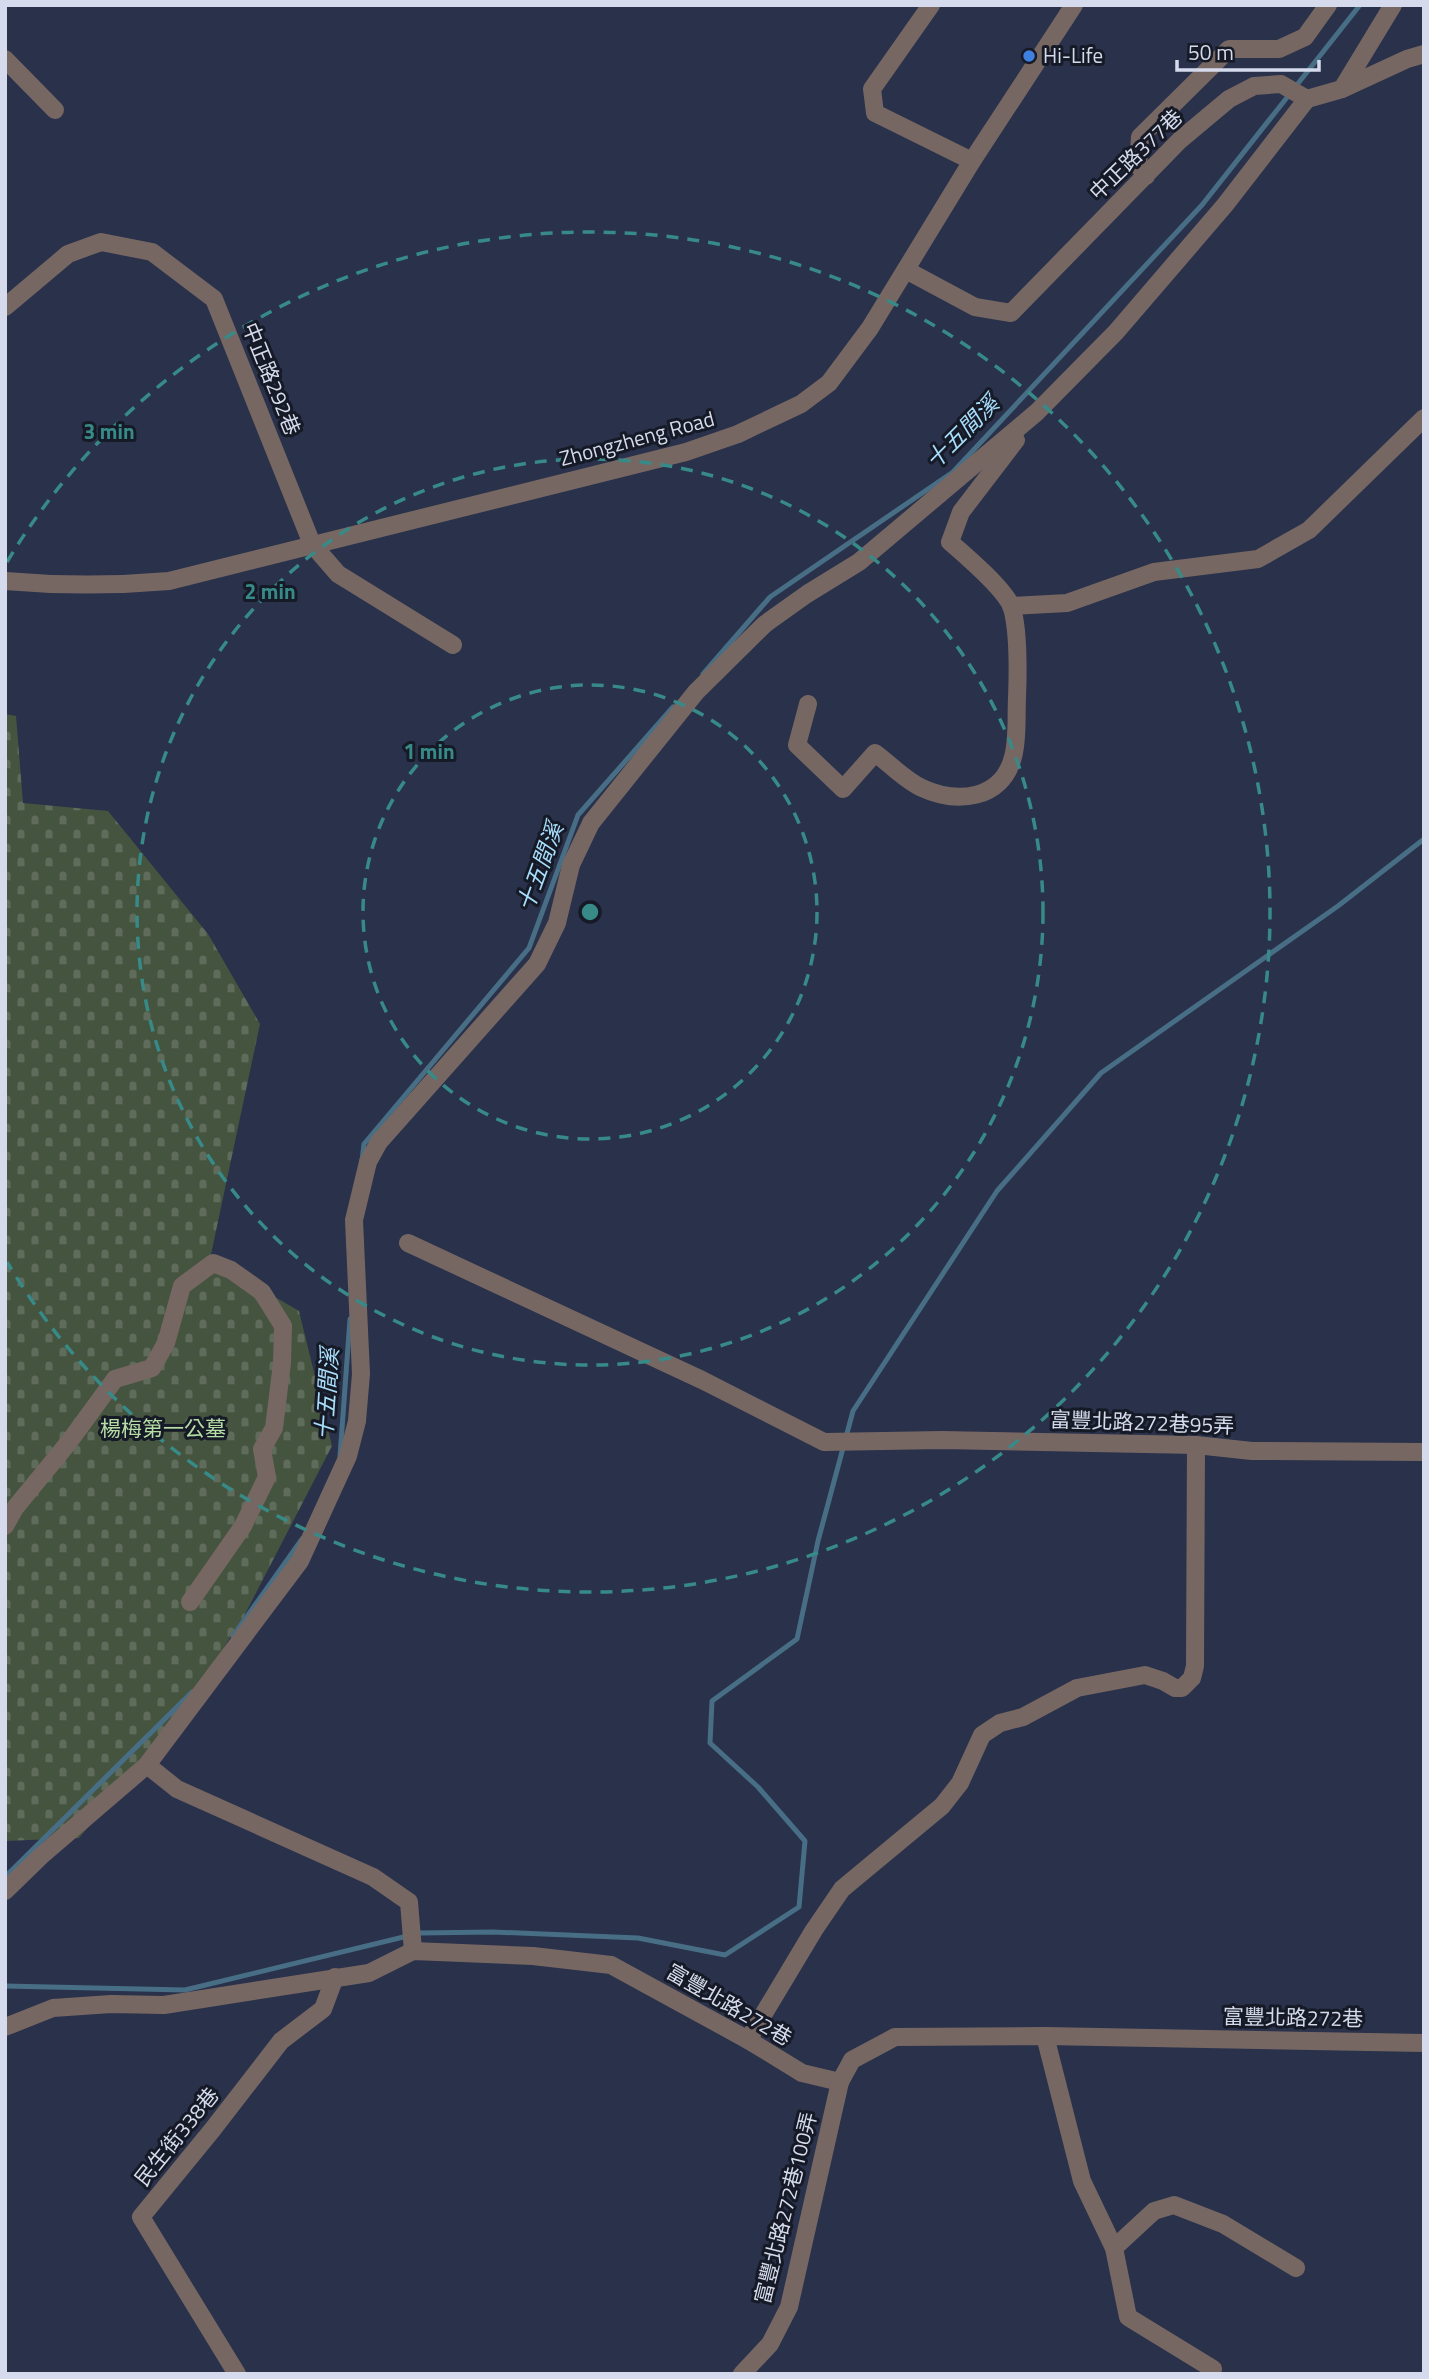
<svg xmlns="http://www.w3.org/2000/svg" width="1429" height="2379" font-family="'Titillium Web','Noto Sans TC',sans-serif">
  <style>
    .cemetery { fill: url(#cemetery-stones) }
    .lines { fill: none; stroke-linecap: round; stroke-linejoin: round }
    .stream { stroke: #476e85; stroke-width: 5 }
    .minor { stroke: #776763; stroke-width: 18 }
    .ring { fill: none; stroke: #378a87; stroke-width: 3.5; stroke-dasharray: 12 9 }
    .shop-dot { fill: #3f7fe0; stroke: #161a26; stroke-width: 2.5 }
    .labels { text-anchor: middle; stroke-width: 6; stroke-linejoin: round; paint-order: stroke }
    .poi-label { font-size: 21px; fill: #d5dbec; stroke: #161a26; text-anchor: start }
    .street-label { font-size: 21px; fill: #d5dbec; stroke: #161a26 }
    .park-label { font-size: 21px; fill: #b5dda5; stroke: #161a26 }
    .water-label { font-size: 23px; font-style: italic; fill: #a7dcfb; stroke: #161a26 }
    .centre { fill: #378a87; stroke: #161a26; stroke-width: 3.5 }
    .ring-label { font-size: 21px; text-anchor: middle; font-weight: bold; fill: #378a87; stroke: #161a26; stroke-width: 6; stroke-linejoin: round; paint-order: stroke }
  </style>
  <defs>
    <pattern id="cemetery-stones" width="16" height="16" patternUnits="userSpaceOnUse" patternTransform="scale(1.75)"><rect width="16" height="16" fill="#45543f"/><path d="M2 7V4a2 2 0 0 1 4 0v3zM10 15v-3a2 2 0 0 1 4 0v3z" fill="#5f6c5b"/></pattern>
  </defs>
  <rect width="100%" height="100%" fill="#29314b"/>
  <polygon class="cemetery" points="5,714 16,716 23,803 108,811 208,934 260,1024 210,1259 299,1311 332,1446 244,1616 170,1731 79,1838 5,1841"/>
  <g class="lines">
    <g class="stream">
      <polyline points="703,674 770,597 953,472 1202,205 1360,5"/>
      <polyline points="362,1160 364,1144 529,948 578,815 673,707"/>
      <polyline points="340,1456 350,1319"/>
      <polyline points="233,1636 302,1539"/>
      <polyline points="5,1877 192,1692"/>
      <polyline points="5,1986 185,1990 420,1933 493,1932 638,1938 725,1955 799,1907 805,1841 758,1787 710,1743 712,1701 797,1639 818,1541 853,1411 997,1191 1101,1073 1338,906 1424,839"/>
    </g>
    <g class="minor">
      <polyline points="931,5 872,89 875,113 972,161"/>
      <polyline points="5,59 55,110"/>
      <polyline points="1342,89 1393,5"/>
      <polyline points="1146,176 1138,165 1140,137 1229,49 1279,49 1305,37 1328,5"/>
      <polyline points="906,270 975,307 1011,313 1180,140 1229,99 1254,86 1281,84 1307,99 1342,89 1407,59 1424,54"/>
      <polyline points="5,307 68,254 101,242 152,252 214,299 312,544 338,574 453,645"/>
      <path d="M5,581C62,586 112,586 169,581L686,452L738,434L801,404L829,383L870,328L972,161L1074,5"/>
      <polyline points="1011,606 1067,603 1154,572 1258,559 1309,530 1424,418"/>
      <path d="M808,704L797,745L843,789L875,753C890,764 906,781 922,788C957,804 1002,800 1013,757C1018,739 1016,717 1017,698C1018,672 1019,633 1012,608C1006,590 965,555 950,542L961,512L1016,440"/>
      <polyline points="408,1243 702,1380 824,1442 942,1440 1196,1445 1252,1451 1424,1452"/>
      <polyline points="5,1526 15,1508 69,1442 115,1379 152,1368 166,1343 182,1286 213,1263 231,1270 262,1292 283,1326 282,1363 274,1428 262,1449 267,1477 243,1526 190,1602"/>
      <polyline points="147,1765 177,1789 373,1877 409,1902 413,1951"/>
      <polyline points="5,1891 41,1856 147,1765 300,1561 348,1456 357,1421 361,1374 354,1220 368,1162 379,1142 537,964 557,923 571,865 591,823 696,692 765,624 807,594 859,562 1037,412 1116,332 1225,205 1307,99"/>
      <polyline points="5,2027 53,2008 111,2004 164,2005 369,1973 413,1951 533,1956 611,1965 748,2040 802,2073 840,2082 852,2060 895,2037 1045,2036 1424,2043"/>
      <polyline points="1045,2036 1082,2181 1114,2248 1128,2317 1213,2369"/>
      <polyline points="748,2040 814,1930 842,1889 942,1806 960,1783 982,1735 1000,1723 1023,1717 1077,1688 1145,1675 1163,1681 1175,1688 1182,1688 1192,1678 1195,1666 1196,1445"/>
      <polyline points="1114,2248 1154,2211 1174,2205 1223,2224 1296,2268"/>
      <polyline points="237,2374 141,2217 213,2129 281,2041 323,2009 335,1977"/>
      <polyline points="742,2374 770,2344 789,2307 840,2082"/>
    </g>
  </g>
  <g class="ring">
    <circle cx="590" cy="912" r="227"/>
    <circle cx="590" cy="912" r="453"/>
    <path d="M7 562A680 680 0 1 1 7 1262"/>
  </g>
  <circle class="shop-dot" cx="1029" cy="56" r="7"/>
  <g class="labels">
    <g class="poi-label">
      <text x="1043" y="63">Hi-Life</text>
    </g>
    <g class="street-label">
      <text transform="translate(1136 155) rotate(-44)" y="7">中正路377巷</text>
      <text transform="translate(271 379) rotate(68)" y="7">中正路292巷</text>
      <text transform="translate(637 439) rotate(-15)" y="7">Zhongzheng Road</text>
      <text transform="translate(1142 1423) rotate(2)" y="7">富豐北路272巷95弄</text>
      <text transform="translate(729 2005) rotate(30)" y="7">富豐北路272巷</text>
      <text transform="translate(1293 2018) rotate(1)" y="7">富豐北路272巷</text>
      <text transform="translate(177 2137) rotate(-51)" y="7">民生街338巷</text>
      <text transform="translate(786 2208) rotate(-76)" y="7">富豐北路272巷100弄</text>
    </g>
    <g class="park-label">
      <text x="163" y="1436">楊梅第一公墓</text>
    </g>
    <g class="water-label">
      <text transform="translate(962 432) rotate(-45)" y="8">十五間溪</text>
      <text transform="translate(540 867) rotate(-70)" y="8">十五間溪</text>
      <text transform="translate(327 1394) rotate(-86)" y="8">十五間溪</text>
    </g>
  </g>
  <circle cx="590" cy="912" r="10" class="centre"/>
  <g class="ring-label">
    <text x="109" y="439">3 min</text>
    <text x="270" y="599">2 min</text>
    <text x="429" y="759">1 min</text>
  </g>
  <rect width="1429" height="2379" fill="none" stroke="#d5dbec" stroke-width="14"/>
  <path d="M1177 60v10h142v-10" fill="none" stroke="#d5dbec" stroke-width="3.5"/>
  <text x="1188" y="60" font-size="21" fill="#d5dbec" stroke="#161a26" stroke-width="5" paint-order="stroke">50 m</text>
</svg>
